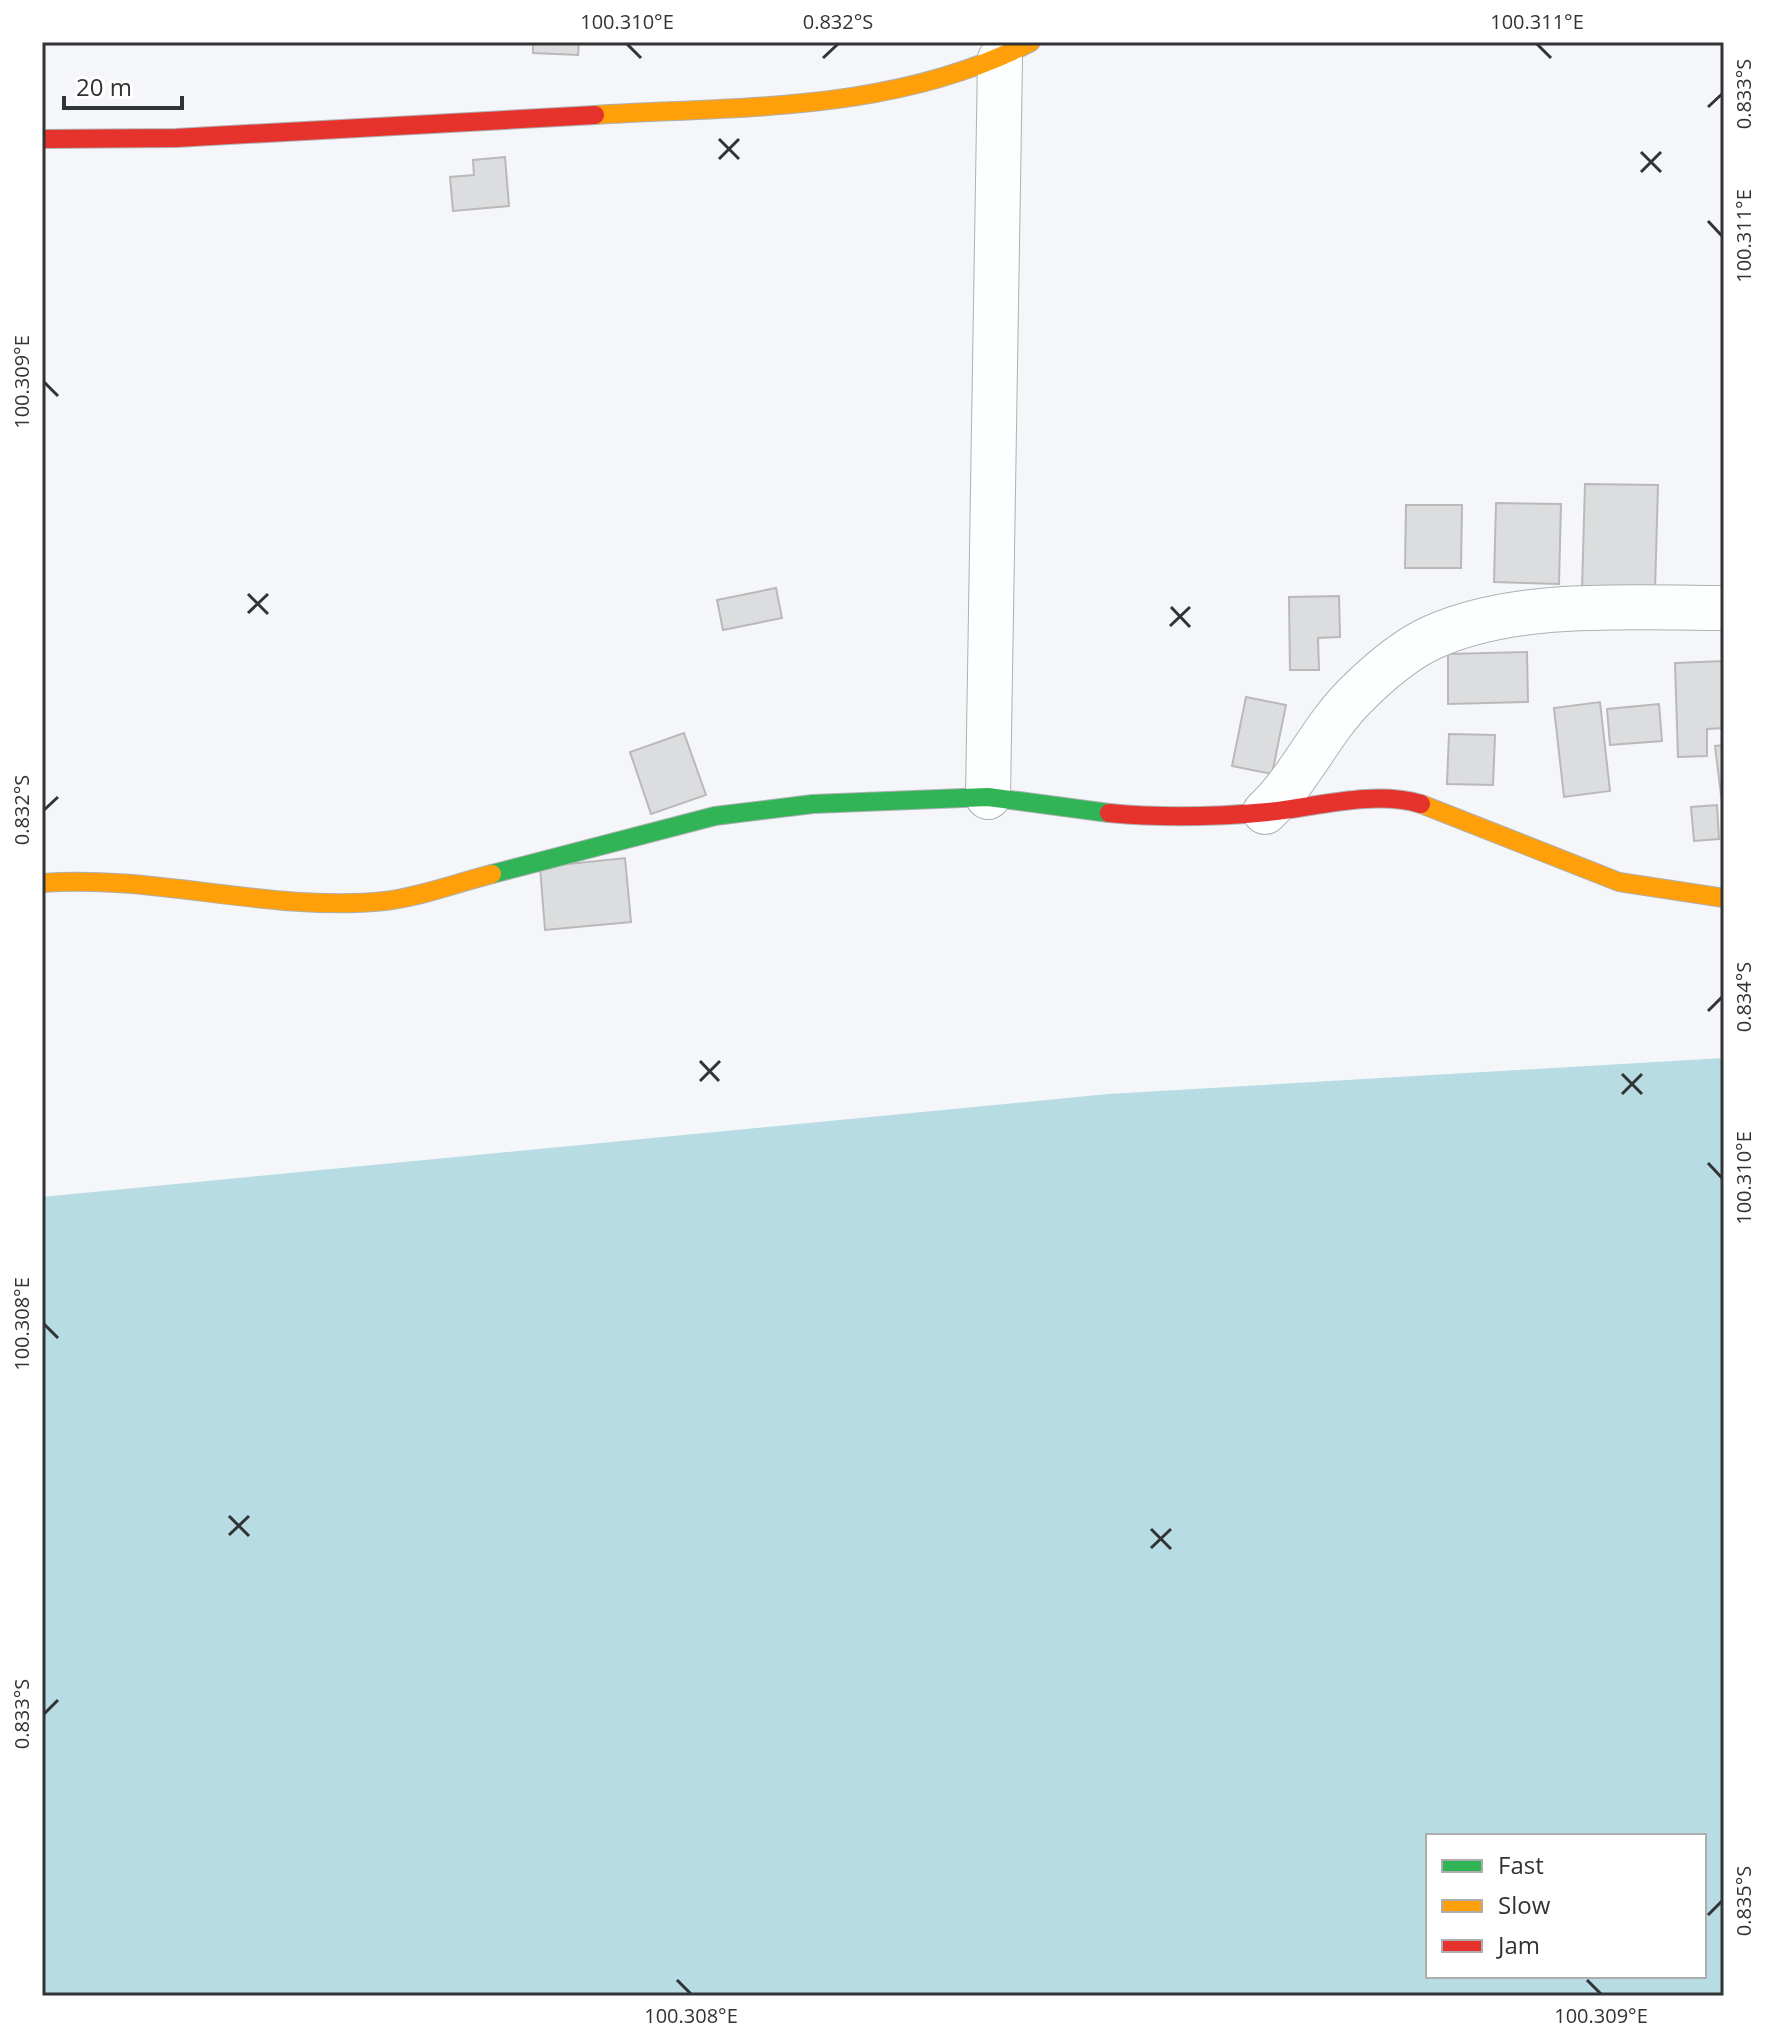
<svg xmlns="http://www.w3.org/2000/svg" width="1766" height="2038" font-family="'Open Sans',sans-serif">
  <style>
    .water { fill: #b7dce3; fill-rule: evenodd }
    .building { fill: #dcddde; stroke: #b9b9ba; stroke-width: 2 }
    .lines { fill: none; stroke-linecap: round; stroke-linejoin: round }
    .street-casing { stroke: #aeb0b2; stroke-width: 46 }
    .fast-casing { stroke: #aeb0b2; stroke-width: 20 }
    .slow-casing { stroke: #aeb0b2; stroke-width: 20 }
    .jam-casing { stroke: #aeb0b2; stroke-width: 20 }
    .street { stroke: #fdfefe; stroke-width: 44 }
    .fast { stroke: #30b455; stroke-width: 18 }
    .slow { stroke: #ff9f0a; stroke-width: 18 }
    .jam { stroke: #e5322d; stroke-width: 18 }
    .ticks { fill: none; stroke: #313335; stroke-width: 3 }
    .neatline { fill: none; stroke: #313335; stroke-width: 3 }
    .ticks-label { font-size: 20px; text-anchor: middle; fill: #313335 }
  </style>
  <rect width="100%" height="100%" fill="#f4f6f9"/>
  <path class="water" d="M1724,1058V1996H42V1197L1108,1094ZM1428,1836H1704V1976H1428Z"/>
  <g class="building">
    <polygon points="533,42 579,42 578,55 533,53"/>
    <polygon points="505,157 509,206 453,211 450,177 474,175 473,160"/>
    <polygon points="1585,484 1658,485 1655,590 1582,589"/>
    <polygon points="1496,503 1561,504 1559,584 1494,582"/>
    <polygon points="1406,505 1462,505 1461,568 1405,568"/>
    <polygon points="776,588 782,618 723,630 717,600"/>
    <polygon points="1339,596 1340,637 1318,638 1319,670 1290,670 1289,597"/>
    <polygon points="1527,652 1528,702 1448,704 1448,654"/>
    <polygon points="1724,661 1724,728 1707,729 1707,756 1678,757 1675,663"/>
    <polygon points="1246,697 1286,705 1272,774 1232,766"/>
    <polygon points="1600,702 1610,791 1564,797 1554,708"/>
    <polygon points="1659,704 1662,741 1610,745 1607,709"/>
    <polygon points="684,733 706,795 651,814 630,752"/>
    <polygon points="1449,734 1495,735 1493,785 1447,784"/>
    <polygon points="1724,745 1724,803 1722,803 1715,746"/>
    <polygon points="1717,805 1719,839 1694,841 1691,807"/>
    <polygon points="625,858 631,922 545,930 540,867"/>
  </g>
  <g class="lines">
    <g class="street-casing">
      <g id="street">
        <polyline points="988,797 1000,59"/>
        <path d="M1265,812C1301,778 1320,731 1355,696C1376,675 1406,649 1433,637C1518,599 1632,608 1724,608"/>
      </g>
    </g>
    <g class="fast-casing">
      <polyline id="fast" points="492,874 715,816 813,804 988,797 1109,813"/>
    </g>
    <g class="slow-casing">
      <g id="slow">
        <path d="M595,115C743,106 896,112 1031,42"/>
        <polyline points="1421,804 1619,882 1724,898"/>
        <path d="M42,883C156,874 270,913 385,901C420,897 457,883 492,874"/>
      </g>
    </g>
    <g class="jam-casing">
      <g id="jam">
        <polyline points="42,139 176,138 595,115"/>
        <path d="M1109,813C1162,818 1215,817 1268,812C1316,807 1374,790 1421,804"/>
      </g>
    </g>
    <use href="#street" class="street"/>
    <use href="#fast" class="fast"/>
    <use href="#slow" class="slow"/>
    <use href="#jam" class="jam"/>
  </g>
  <path class="ticks" d="M627,44L641,58M1537,44L1551,58M823,58L838,44M1708,107L1722,94M719,139L739,159M1641,152L1661,172M719,159L739,139M1641,172L1661,152M1708,221L1722,236M44,382L58,396M248,594L268,614M1171,607L1190,627M248,613L268,594M1170,626L1190,607M44,810L58,797M1708,1011L1722,997M700,1061L719,1081M1622,1074L1642,1094M700,1081L720,1061M1622,1094L1642,1074M1708,1163L1722,1178M44,1324L58,1338M229,1516L249,1536M1151,1529L1171,1549M229,1535L249,1516M1151,1548L1171,1529M44,1714L58,1700M1708,1915L1722,1901M677,1980L691,1994M1587,1980L1601,1994"/>
  <rect width="1766" height="2038" fill="none" stroke="#ffffff" stroke-width="88"/>
  <rect x="1426" y="1834" width="280" height="144" fill="#ffffff" stroke="#adadae" stroke-width="2"/>
  <rect x="1442" y="1860" width="40" height="12" fill="#30b455" stroke="#adadae" stroke-width="2"/>
  <text x="1498" y="1874" font-size="24" fill="#313335">Fast</text>
  <rect x="1442" y="1900" width="40" height="12" fill="#ff9f0a" stroke="#adadae" stroke-width="2"/>
  <text x="1498" y="1914" font-size="24" fill="#313335">Slow</text>
  <rect x="1442" y="1940" width="40" height="12" fill="#e5322d" stroke="#adadae" stroke-width="2"/>
  <text x="1498" y="1954" font-size="24" fill="#313335">Jam</text>
  <path d="M64 96v12h118v-12" fill="none" stroke="#313335" stroke-width="4"/>
  <text x="76" y="96" font-size="24" fill="#313335" stroke="#ffffff" stroke-width="6" paint-order="stroke">20 m</text>
  <rect x="44" y="44" width="1678" height="1950" class="neatline"/>
  <g class="ticks-label">
    <text x="627" y="29">100.310°E</text>
    <text x="838" y="29">0.832°S</text>
    <text x="1537" y="29">100.311°E</text>
    <text transform="translate(1744 94) rotate(-90)" y="7">0.833°S</text>
    <text transform="translate(1744 236) rotate(-90)" y="7">100.311°E</text>
    <text transform="translate(22 382) rotate(-90)" y="7">100.309°E</text>
    <text transform="translate(22 810) rotate(-90)" y="7">0.832°S</text>
    <text transform="translate(1744 997) rotate(-90)" y="7">0.834°S</text>
    <text transform="translate(1744 1178) rotate(-90)" y="7">100.310°E</text>
    <text transform="translate(22 1324) rotate(-90)" y="7">100.308°E</text>
    <text transform="translate(22 1714) rotate(-90)" y="7">0.833°S</text>
    <text transform="translate(1744 1901) rotate(-90)" y="7">0.835°S</text>
    <text x="691" y="2023">100.308°E</text>
    <text x="1601" y="2023">100.309°E</text>
  </g>
</svg>
